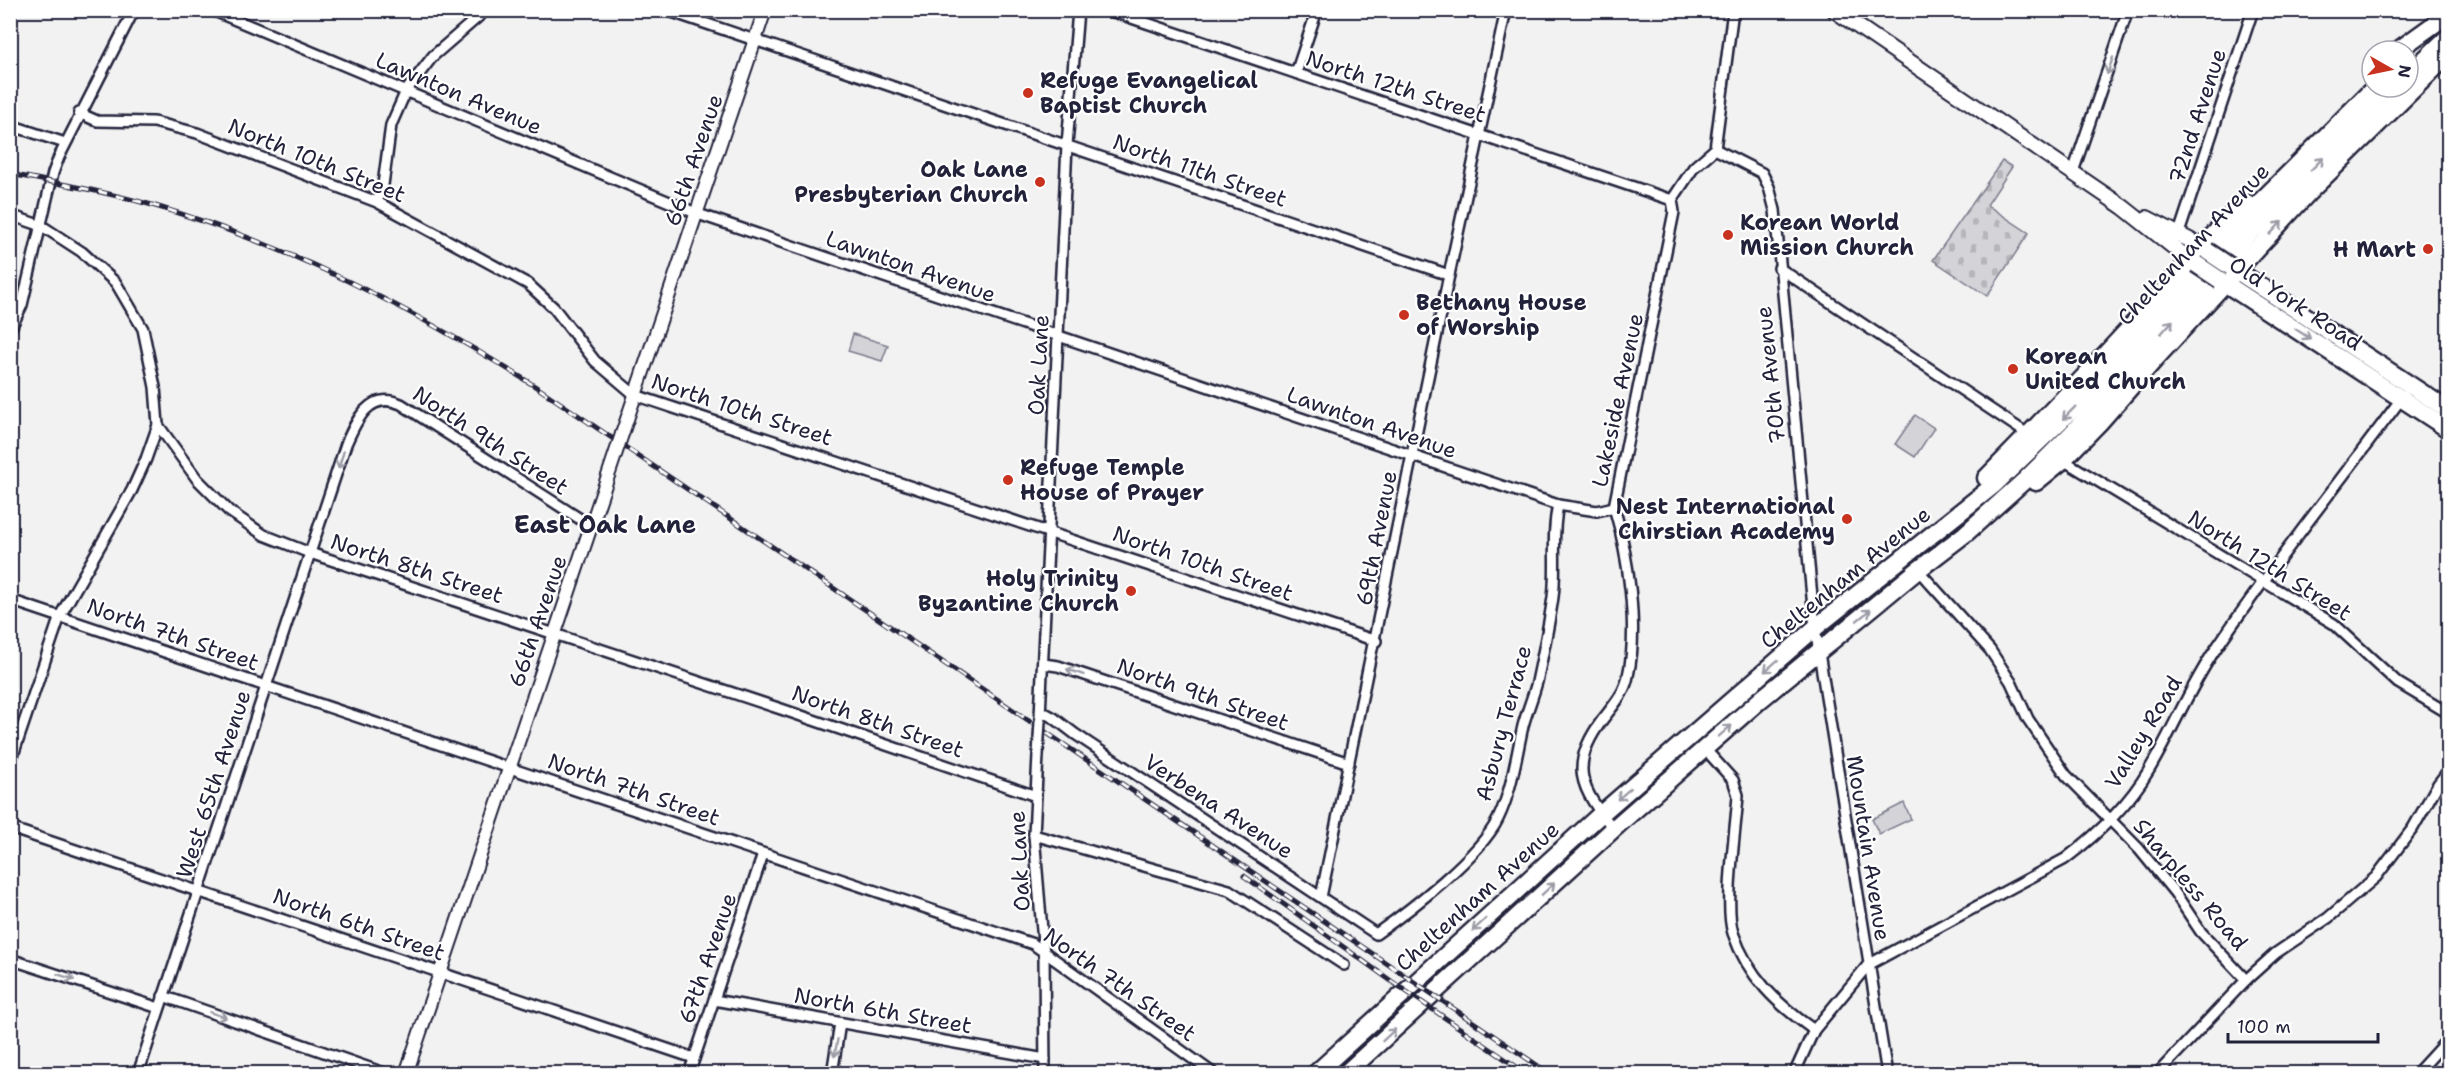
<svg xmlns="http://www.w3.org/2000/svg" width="2459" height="1084" font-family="'Shantell Sans',sans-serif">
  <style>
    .green { fill: #d3d3d8; stroke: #7a7a8a; stroke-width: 1.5 }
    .cemetery { fill: url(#cemetery-stones); stroke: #7a7a8a; stroke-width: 1.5 }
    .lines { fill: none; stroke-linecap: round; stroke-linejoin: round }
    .street-casing { stroke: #22223b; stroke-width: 14 }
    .secondary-casing { stroke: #22223b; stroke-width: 16 }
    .primary-casing { stroke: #22223b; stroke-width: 18 }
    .highway-casing { stroke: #22223b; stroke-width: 21 }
    .street { stroke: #fff; stroke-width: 9 }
    .secondary { stroke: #fff; stroke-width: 12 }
    .primary { stroke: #fff; stroke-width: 14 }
    .highway { stroke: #fff; stroke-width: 16 }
    .rail-casing { stroke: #22223b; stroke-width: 5 }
    .rail { stroke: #fff; stroke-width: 3; stroke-dasharray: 9; stroke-linecap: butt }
    .street-bridge-casing { stroke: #22223b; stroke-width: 14; stroke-linecap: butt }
    .secondary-bridge-casing { stroke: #22223b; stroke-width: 16; stroke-linecap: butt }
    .highway-bridge-casing { stroke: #22223b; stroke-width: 21; stroke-linecap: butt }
    .street-bridge { stroke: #fff; stroke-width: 9 }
    .secondary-bridge { stroke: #fff; stroke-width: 12 }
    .highway-bridge { stroke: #fff; stroke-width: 16 }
    .oneway { stroke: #9c9ca7 }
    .poi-dot { fill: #c8321e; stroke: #fff; stroke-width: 2 }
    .labels { text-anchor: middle; stroke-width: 4.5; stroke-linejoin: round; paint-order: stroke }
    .poi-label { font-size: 22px; font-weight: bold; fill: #22223b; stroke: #fff; text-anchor: start }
    .street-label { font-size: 22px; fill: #22223b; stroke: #fff }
    .neighbourhood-label { font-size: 24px; font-weight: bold; fill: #22223b; stroke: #fff }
  </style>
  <defs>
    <pattern id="cemetery-stones" width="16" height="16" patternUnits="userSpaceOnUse" patternTransform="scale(1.5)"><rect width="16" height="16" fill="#d3d3d8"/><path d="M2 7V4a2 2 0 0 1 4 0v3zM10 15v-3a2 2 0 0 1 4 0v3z" fill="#b5b5ba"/></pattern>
  </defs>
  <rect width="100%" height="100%" fill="#f2f2f3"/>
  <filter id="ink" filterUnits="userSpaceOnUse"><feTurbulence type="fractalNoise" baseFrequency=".0167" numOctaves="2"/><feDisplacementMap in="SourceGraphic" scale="12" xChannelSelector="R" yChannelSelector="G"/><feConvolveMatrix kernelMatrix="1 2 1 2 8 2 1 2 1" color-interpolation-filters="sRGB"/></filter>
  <g filter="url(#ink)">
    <g class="green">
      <polygon points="853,334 888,345 882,361 848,351"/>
      <polygon points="1915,415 1934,428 1915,457 1895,444"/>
      <polygon points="1904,803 1911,819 1879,834 1872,819"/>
    </g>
    <polygon class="cemetery" points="2002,161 2012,167 1987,205 2029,233 1987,296 1933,260"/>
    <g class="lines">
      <g class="street-casing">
        <g id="street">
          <polyline points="212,10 698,214 1558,505 1597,511 1614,507"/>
          <polyline points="666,10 1449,275"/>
          <polyline points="1108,10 1672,200"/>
          <polyline points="1852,23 1857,10"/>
          <polyline points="1296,73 1317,10"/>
          <polyline points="79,113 97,121 154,122 197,133 377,202 528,284 554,308 595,361 635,395 1376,641"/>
          <polyline points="10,125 65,143"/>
          <polyline points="1715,149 1762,173 1769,187 1775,210 1815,628 1887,1074"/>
          <polyline points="2073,172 2128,10"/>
          <polyline points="377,202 383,185 391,125 406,91 433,56 486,10"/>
          <polyline points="10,215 42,226 82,252 116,283 143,329 155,387 158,425 197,479 229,511 264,535 310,553 781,709 1036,796"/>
          <polyline points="2179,233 2253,10"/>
          <polyline points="1779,268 2029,435"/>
          <polyline points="10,330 22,305 53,173 59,157 134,10"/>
          <polyline points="2063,460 2334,624 2398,683 2448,713"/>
          <polyline points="1918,570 1990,650 2011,682 2028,719 2066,775 2139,849 2175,893 2201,932 2246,980"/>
          <polyline points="10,600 1033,944 1214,1074"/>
          <polyline points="1043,664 1058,666 1349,763"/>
          <path d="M1041,711L1054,718L1075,734L1376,934C1410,910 1480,856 1498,819C1512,790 1516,757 1523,726C1527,711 1533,697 1537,682C1543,654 1549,625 1553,597C1557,566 1551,536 1558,505"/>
          <polyline points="1040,716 1067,145 1078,10"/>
          <path d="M1705,749L1733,780L1738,795C1736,828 1724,905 1733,933C1748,977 1777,1004 1814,1030"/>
          <polyline points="1038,755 1034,835 1044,954 1045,1074"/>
          <polyline points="10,764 60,616 132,490 146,459 158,425"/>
          <polyline points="10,828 694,1058"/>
          <path d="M1614,829C1580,789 1568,765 1603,719C1613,706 1625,693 1628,676C1639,628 1628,554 1614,507L1674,212L1672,200L1694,167L1715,149L1733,10"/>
          <polyline points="1034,835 1229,890 1344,965"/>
          <polyline points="1321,897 1449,275 1506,10"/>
          <polyline points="10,959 159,1008"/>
          <polyline points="163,996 387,1074"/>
          <polyline points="714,1000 1045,1059"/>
          <path d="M138,1074L346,444C356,421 369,390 401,404L591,526"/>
          <polyline points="689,1074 763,854"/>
          <polyline points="832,1074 840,1023"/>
          <path d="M1794,1074L1814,1030L1868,965L2065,859C2098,834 2128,806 2149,770C2173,730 2190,686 2217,647C2276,560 2342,479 2404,395"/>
          <polyline points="2157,1074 2246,980 2276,953 2328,918 2376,877 2413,828 2438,784 2448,771"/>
          <polyline points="2416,1074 2448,1039"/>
        </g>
      </g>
      <g class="secondary-casing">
        <g id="secondary">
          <polyline points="622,434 765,10"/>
          <polyline points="406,1074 610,470"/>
        </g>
      </g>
      <g class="primary-casing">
        <g id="primary">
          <polyline points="1834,10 2123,207 2191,261"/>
          <polyline points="2147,218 2201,246"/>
        </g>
      </g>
      <g class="highway-casing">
        <g id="highway">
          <polyline points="2397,51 2447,15"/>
          <polyline points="2408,75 2448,37"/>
          <polyline points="2231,267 2448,410"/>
          <polyline points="2220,280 2448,429"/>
          <path d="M1986,478C2033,430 2080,382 2125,333C2166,289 2203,244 2245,202"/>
          <polyline points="2036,482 2063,460 2099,423 2157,357 2309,192 2448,55"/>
          <polyline points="1315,1074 1601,814 1815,628 1994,485 2080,402 2250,212 2375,87"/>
          <polyline points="1345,1074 1620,823 1760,700 1918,570 1965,534 2025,480 2071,434 2249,234 2311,169 2396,87"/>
        </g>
      </g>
      <use href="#street" class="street"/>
      <use href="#secondary" class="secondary"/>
      <use href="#primary" class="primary"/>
      <use href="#highway" class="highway"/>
      <g class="rail-casing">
        <g id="rail">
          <path d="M10,174C58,183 106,192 152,205C292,246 419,312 541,390L1550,1074"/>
          <polyline points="1244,876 1394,983 1527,1074"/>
        </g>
      </g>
      <use href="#rail" class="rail"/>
      <g class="street-bridge-casing">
        <polyline id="street-bridge" points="1038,755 1040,721"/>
      </g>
      <g class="secondary-bridge-casing">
        <polyline id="secondary-bridge" points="610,470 622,434"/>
      </g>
      <g class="highway-bridge-casing">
        <g id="highway-bridge">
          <polyline points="2207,251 2231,267"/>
          <polyline points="2196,264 2220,280"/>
        </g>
      </g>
      <use href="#street-bridge" class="street-bridge"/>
      <use href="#secondary-bridge" class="secondary-bridge"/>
      <use href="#highway-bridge" class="highway-bridge"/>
    </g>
    <defs><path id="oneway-shaft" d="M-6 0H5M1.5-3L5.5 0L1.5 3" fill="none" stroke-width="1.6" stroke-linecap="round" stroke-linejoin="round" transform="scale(1.5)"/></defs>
    <g class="oneway">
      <use href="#oneway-shaft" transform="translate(2110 66) rotate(109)"/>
      <use href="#oneway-shaft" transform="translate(2317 164) rotate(-45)"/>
      <use href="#oneway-shaft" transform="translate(2276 228) rotate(-47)"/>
      <use href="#oneway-shaft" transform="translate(2167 327) rotate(-48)"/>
      <use href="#oneway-shaft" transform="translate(2303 334) rotate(33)"/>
      <use href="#oneway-shaft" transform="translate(2069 413) rotate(135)"/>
      <use href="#oneway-shaft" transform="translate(341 460) rotate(108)"/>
      <use href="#oneway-shaft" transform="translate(1864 615) rotate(-39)"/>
      <use href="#oneway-shaft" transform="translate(1771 666) rotate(139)"/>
      <use href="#oneway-shaft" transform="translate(1075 672) rotate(-161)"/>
      <use href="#oneway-shaft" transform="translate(1725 731) rotate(-41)"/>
      <use href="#oneway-shaft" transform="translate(1624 794) rotate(139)"/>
      <use href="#oneway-shaft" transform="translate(1548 889) rotate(-43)"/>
      <use href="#oneway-shaft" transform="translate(1479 925) rotate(138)"/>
      <use href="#oneway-shaft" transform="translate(66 977) rotate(19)"/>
      <use href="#oneway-shaft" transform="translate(218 1015) rotate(19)"/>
      <use href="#oneway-shaft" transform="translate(1389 1035) rotate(-43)"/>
      <use href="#oneway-shaft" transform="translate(836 1048) rotate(100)"/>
    </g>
  </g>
  <g class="poi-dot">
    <circle cx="1028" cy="93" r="6"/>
    <circle cx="1040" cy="182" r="6"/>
    <circle cx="1728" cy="235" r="6"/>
    <circle cx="2428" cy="249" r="6"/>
    <circle cx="1404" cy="315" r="6"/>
    <circle cx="2013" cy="369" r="6"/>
    <circle cx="1008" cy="480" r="6"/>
    <circle cx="1847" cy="519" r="6"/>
    <circle cx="1131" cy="591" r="6"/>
  </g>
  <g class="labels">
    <g class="poi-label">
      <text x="1040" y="88">Refuge Evangelical<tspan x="1040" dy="25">Baptist Church</tspan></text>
      <text x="1028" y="177" text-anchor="end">Oak Lane<tspan x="1028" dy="25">Presbyterian Church</tspan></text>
      <text x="1740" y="230">Korean World<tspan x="1740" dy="25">Mission Church</tspan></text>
      <text x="2416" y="257" text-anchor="end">H Mart</text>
      <text x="1416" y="310">Bethany House<tspan x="1416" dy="25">of Worship</tspan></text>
      <text x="2025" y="364">Korean<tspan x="2025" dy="25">United Church</tspan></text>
      <text x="1020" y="475">Refuge Temple<tspan x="1020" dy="25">House of Prayer</tspan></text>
      <text x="1835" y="514" text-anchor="end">Nest International<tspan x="1835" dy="25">Chirstian Academy</tspan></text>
      <text x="1119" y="586" text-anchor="end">Holy Trinity<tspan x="1119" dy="25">Byzantine Church</tspan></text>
    </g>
    <g class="street-label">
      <text transform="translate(1396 86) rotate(18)" y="8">North 12th Street</text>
      <text transform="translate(459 93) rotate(23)" y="8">Lawnton Avenue</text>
      <text transform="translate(2197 116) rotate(-72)" y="8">72nd Avenue</text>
      <text transform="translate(317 160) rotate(22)" y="8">North 10th Street</text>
      <text transform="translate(693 160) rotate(-71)" y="8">66th Avenue</text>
      <text transform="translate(1200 170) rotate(19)" y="8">North 11th Street</text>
      <text transform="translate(2193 244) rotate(-47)" y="8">Cheltenham Avenue</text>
      <text transform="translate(911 266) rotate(19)" y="8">Lawnton Avenue</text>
      <text transform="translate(2296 303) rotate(33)" y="8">Old York Road</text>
      <text transform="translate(1038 365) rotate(-87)" y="8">Oak Lane</text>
      <text transform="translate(1770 375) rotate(-96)" y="8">70th Avenue</text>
      <text transform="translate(1617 400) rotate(-78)" y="8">Lakeside Avenue</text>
      <text transform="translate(742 409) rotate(18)" y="8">North 10th Street</text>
      <text transform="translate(1372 422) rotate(19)" y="8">Lawnton Avenue</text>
      <text transform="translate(491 440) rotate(33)" y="8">North 9th Street</text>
      <text transform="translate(1376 538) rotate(-79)" y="8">69th Avenue</text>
      <text transform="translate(1203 563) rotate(19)" y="8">North 10th Street</text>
      <text transform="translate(2270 565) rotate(32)" y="8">North 12th Street</text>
      <text transform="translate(417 568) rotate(18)" y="8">North 8th Street</text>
      <text transform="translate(1845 577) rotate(-39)" y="8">Cheltenham Avenue</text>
      <text transform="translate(537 621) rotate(-71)" y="8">66th Avenue</text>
      <text transform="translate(173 634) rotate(19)" y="8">North 7th Street</text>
      <text transform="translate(1203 694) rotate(19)" y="8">North 9th Street</text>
      <text transform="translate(878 721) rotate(19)" y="8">North 8th Street</text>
      <text transform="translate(1503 723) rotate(-75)" y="8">Asbury Terrace</text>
      <text transform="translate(2143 732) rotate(-59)" y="8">Valley Road</text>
      <text transform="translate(213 784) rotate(-72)" y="8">West 65th Avenue</text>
      <text transform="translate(634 789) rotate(19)" y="8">North 7th Street</text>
      <text transform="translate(1219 806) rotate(33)" y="8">Verbena Avenue</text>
      <text transform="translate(1869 848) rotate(81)" y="8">Mountain Avenue</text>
      <text transform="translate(1019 861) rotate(-93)" y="8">Oak Lane</text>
      <text transform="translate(2191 884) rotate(50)" y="8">Sharpless Road</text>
      <text transform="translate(1477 896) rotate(-42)" y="8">Cheltenham Avenue</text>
      <text transform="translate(359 924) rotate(19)" y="8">North 6th Street</text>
      <text transform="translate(707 958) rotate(-71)" y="8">67th Avenue</text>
      <text transform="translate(1120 984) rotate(35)" y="8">North 7th Street</text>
      <text transform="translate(883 1010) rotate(10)" y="8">North 6th Street</text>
    </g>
    <g class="neighbourhood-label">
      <text x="605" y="533">East Oak Lane</text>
    </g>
  </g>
  <rect width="2459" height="1084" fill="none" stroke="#fff" stroke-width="36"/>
  <rect x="18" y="18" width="2423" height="1048" fill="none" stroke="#22223b" stroke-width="2" filter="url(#ink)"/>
  <g transform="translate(2390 69) rotate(99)"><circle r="28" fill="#ffffff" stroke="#a7a7b1" stroke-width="1.5"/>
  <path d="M0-4.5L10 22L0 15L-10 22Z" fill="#c8321e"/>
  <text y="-9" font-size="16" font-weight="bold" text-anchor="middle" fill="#22223b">N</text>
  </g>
  <path d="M2228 1033v9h150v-9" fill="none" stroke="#22223b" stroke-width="3"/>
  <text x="2237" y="1033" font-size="18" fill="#22223b" stroke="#ffffff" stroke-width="4.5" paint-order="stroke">100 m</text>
</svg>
